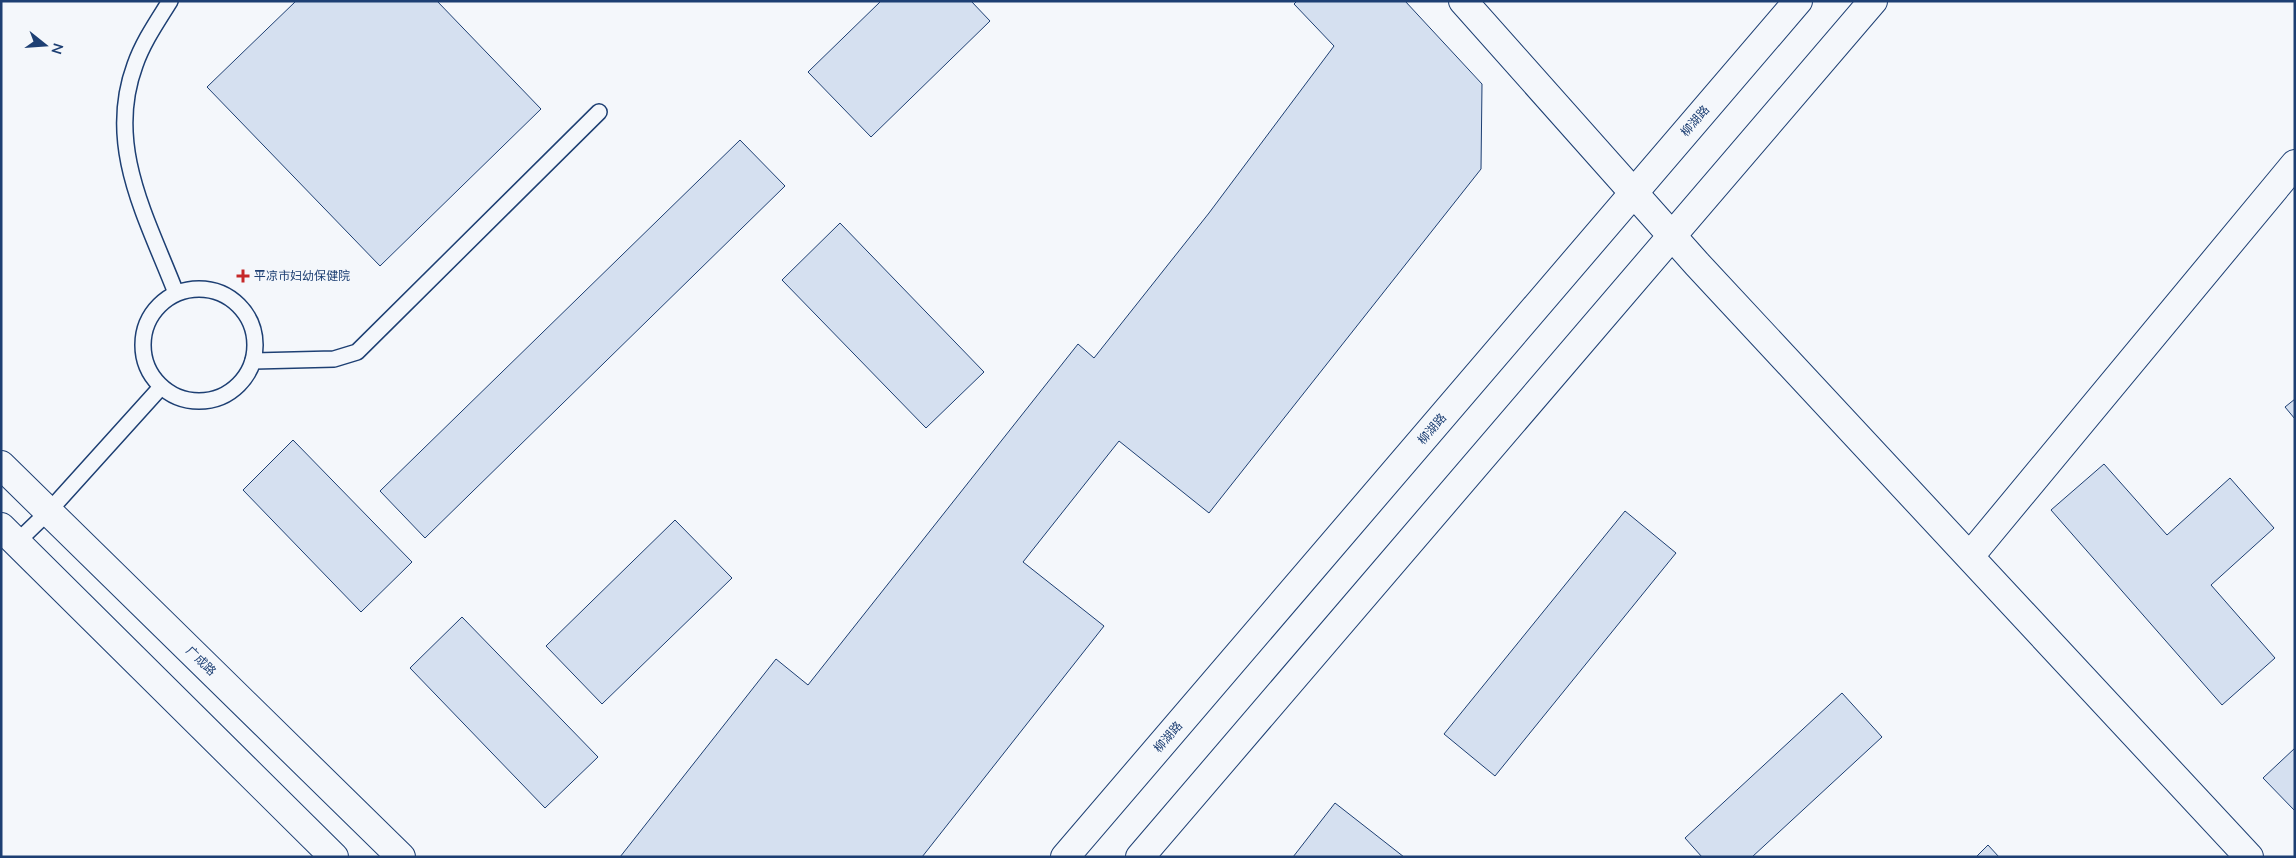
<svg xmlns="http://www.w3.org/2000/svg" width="2296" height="858" font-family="Mulish,'Noto Sans SC',sans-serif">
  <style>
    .building { fill: #d5e0f0; stroke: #1d3f73 }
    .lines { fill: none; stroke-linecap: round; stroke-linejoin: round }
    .lane-casing { stroke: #1d3f73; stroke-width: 18 }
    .street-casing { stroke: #1d3f73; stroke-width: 30 }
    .secondary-casing { stroke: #1d3f73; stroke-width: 30 }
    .lane { stroke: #f4f7fb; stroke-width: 15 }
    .street { stroke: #f4f7fb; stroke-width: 28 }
    .secondary { stroke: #f4f7fb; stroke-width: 28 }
    .poi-dot { fill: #c62828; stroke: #f4f7fb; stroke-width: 2 }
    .labels { text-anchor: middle; stroke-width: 4; stroke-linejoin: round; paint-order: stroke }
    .street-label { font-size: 12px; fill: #1d3f73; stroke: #f4f7fb }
    .poi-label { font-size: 12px; fill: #1d3f73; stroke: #f4f7fb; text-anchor: start }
  </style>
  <rect width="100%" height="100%" fill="#f4f7fb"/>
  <g class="building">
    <polygon points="296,1 437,1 541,109 380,266 207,87"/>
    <polygon points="881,1 971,1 990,21 871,137 808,72"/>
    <polygon points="1297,1 1405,1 1482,84 1481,169 1209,513 1119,441 1023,562 1104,626 922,857 620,857 776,659 808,685 1078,344 1094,358 1209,213 1334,46 1294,4"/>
    <polygon points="740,140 785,186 425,538 380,491"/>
    <polygon points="840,223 984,372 926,428 782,280"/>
    <polygon points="2295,399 2295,419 2285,407"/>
    <polygon points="293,440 412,562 361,612 243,490"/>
    <polygon points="2104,464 2167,535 2230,478 2274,528 2211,585 2275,658 2222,705 2051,510"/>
    <polygon points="1625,511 1676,553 1495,776 1444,734"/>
    <polygon points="675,520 732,578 602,704 546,646"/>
    <polygon points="462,617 598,757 545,808 410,668"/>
    <polygon points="1842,693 1882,737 1752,857 1702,857 1685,838"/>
    <polygon points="2295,748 2295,811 2263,778"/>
    <polygon points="1335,803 1404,857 1293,857"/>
    <polygon points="1988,845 1999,857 1976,857"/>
  </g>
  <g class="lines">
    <g class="lane-casing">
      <g id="lane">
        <path d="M170,1C157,22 143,42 135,65C105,146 147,218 176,293"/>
        <circle cx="199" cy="345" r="56"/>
        <polyline points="253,361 334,359 357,352 599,112"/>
        <polyline points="17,542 49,511 161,387"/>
      </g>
    </g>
    <g class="street-casing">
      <g id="street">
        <polyline points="1463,1 1697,264 2249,857"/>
        <polyline points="1970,556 2295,164"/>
      </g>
    </g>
    <g class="secondary-casing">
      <g id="secondary">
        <polyline points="1,465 401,857"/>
        <polyline points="1,527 334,857"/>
        <polyline points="1065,857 1798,1"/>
        <polyline points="1140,857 1873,1"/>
      </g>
    </g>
    <use href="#lane" class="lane"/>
    <use href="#street" class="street"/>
    <use href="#secondary" class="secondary"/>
  </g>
  <path class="poi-dot" d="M240.5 268.5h5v5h5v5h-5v5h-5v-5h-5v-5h5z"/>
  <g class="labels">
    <g class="street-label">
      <text transform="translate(1695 121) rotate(-49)" y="4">柳湖路</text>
      <text transform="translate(1432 429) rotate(-49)" y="4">柳湖路</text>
      <text transform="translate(201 661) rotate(44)" y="4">广成路</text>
      <text transform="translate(1168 737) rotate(-49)" y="4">柳湖路</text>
    </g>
    <g class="poi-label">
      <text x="254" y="280">平凉市妇幼保健院</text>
    </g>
  </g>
  <rect width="2296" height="858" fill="none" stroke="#1d3f73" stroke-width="5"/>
  <g transform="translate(45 45) rotate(107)" stroke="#f4f7fb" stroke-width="4" paint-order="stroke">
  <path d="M0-4L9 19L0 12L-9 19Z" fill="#1d3f73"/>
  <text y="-8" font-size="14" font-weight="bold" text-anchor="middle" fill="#1d3f73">N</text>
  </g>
</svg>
